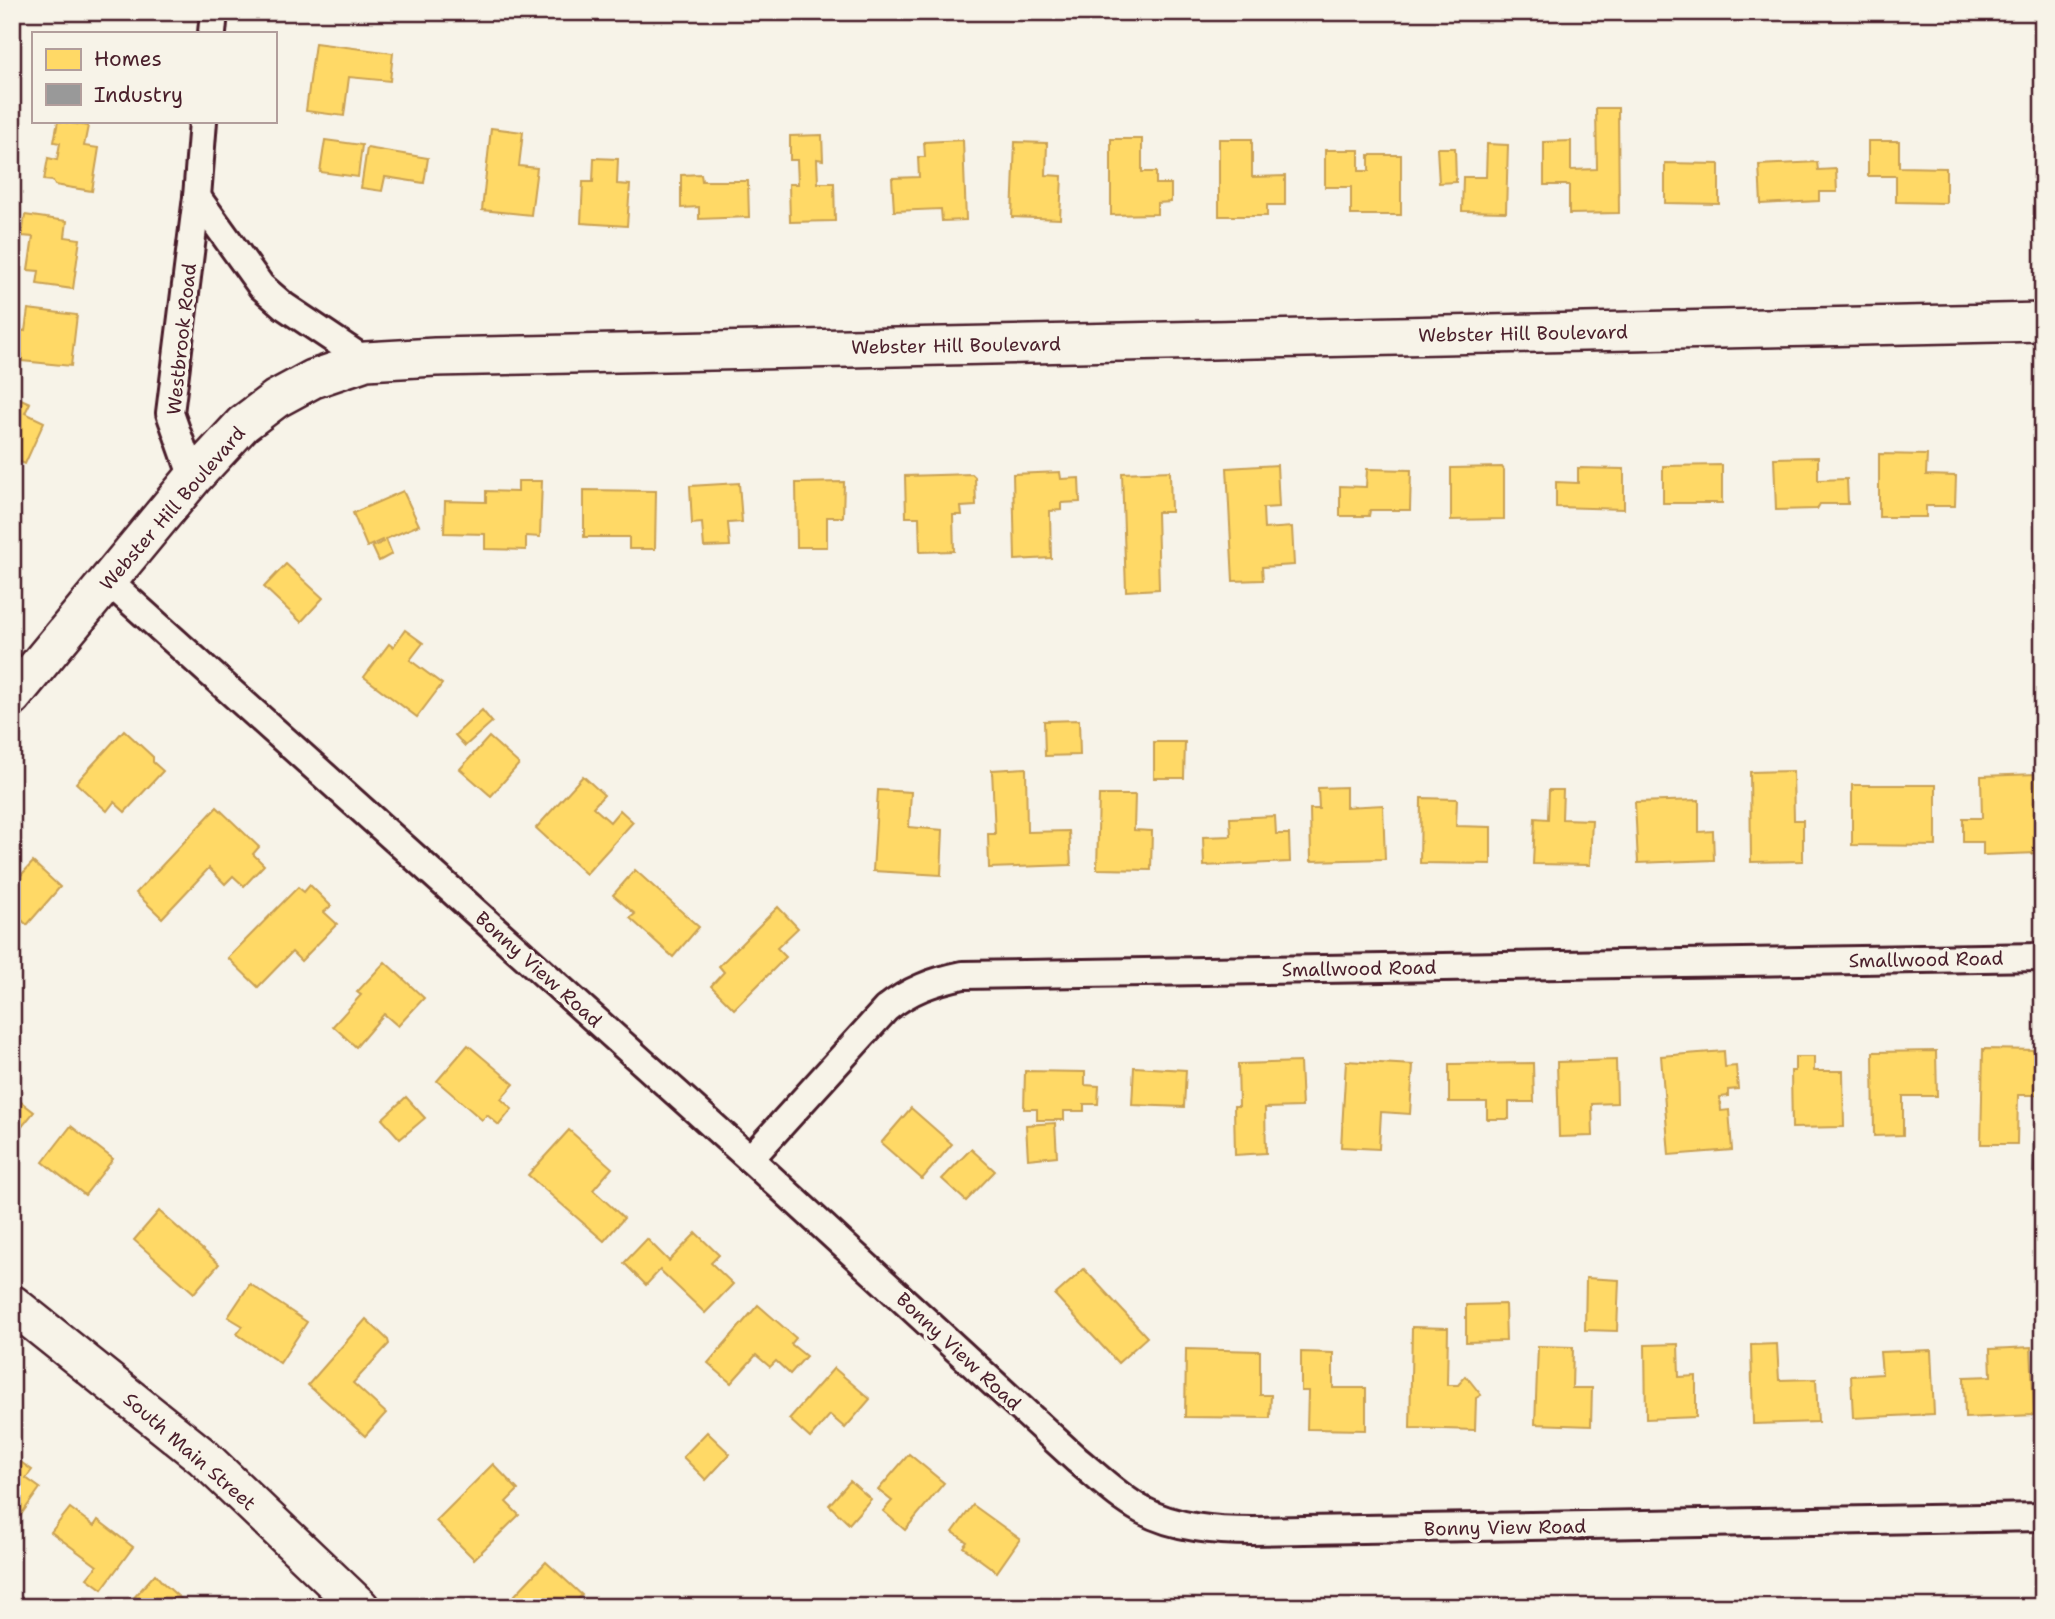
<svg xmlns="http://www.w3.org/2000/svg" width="2055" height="1619" font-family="'Shantell Sans',sans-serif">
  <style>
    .homes { fill: #ffd966; stroke: #c9a154; stroke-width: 2 }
    .industry { fill: #999; stroke: #817478; stroke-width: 2 }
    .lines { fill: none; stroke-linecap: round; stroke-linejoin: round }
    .street-casing { stroke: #4a1f2b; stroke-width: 32 }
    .secondary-casing { stroke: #4a1f2b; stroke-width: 42 }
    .street { stroke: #f7f3e8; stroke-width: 26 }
    .secondary { stroke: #f7f3e8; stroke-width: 37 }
    .labels { text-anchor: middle; stroke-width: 7; stroke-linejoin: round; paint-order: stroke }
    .street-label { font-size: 19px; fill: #4a1f2b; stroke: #f7f3e8 }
  </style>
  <rect width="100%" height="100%" fill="#f7f3e8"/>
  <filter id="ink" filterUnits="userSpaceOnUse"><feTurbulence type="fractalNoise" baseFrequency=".0143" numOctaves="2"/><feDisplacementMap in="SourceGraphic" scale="14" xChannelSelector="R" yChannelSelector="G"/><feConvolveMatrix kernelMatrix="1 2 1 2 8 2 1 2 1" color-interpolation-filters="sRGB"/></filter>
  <g filter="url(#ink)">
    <g class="homes">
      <polygon points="315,43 393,53 390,81 349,77 344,116 306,111"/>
      <polygon points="1596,108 1618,108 1619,213 1569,214 1569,185 1544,185 1544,142 1571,141 1571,170 1597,169"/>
      <polygon points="58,121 88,126 84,146 99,148 92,191 55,185 53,181 44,180 48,158 57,160 60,143 54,142"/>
      <polygon points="491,128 523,132 519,166 537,168 531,215 482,210"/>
      <polygon points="822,135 823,160 817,159 818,183 834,183 835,221 790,222 789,184 798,184 797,160 790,160 790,136"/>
      <polygon points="1111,139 1142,139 1142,172 1156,172 1156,184 1171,184 1171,202 1157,203 1157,214 1111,215"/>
      <polygon points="1219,139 1252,139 1252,177 1285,176 1285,205 1267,205 1267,216 1219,216"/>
      <polygon points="325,140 362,145 358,177 320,172"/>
      <polygon points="963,140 966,220 942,221 941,209 894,211 892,178 919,177 918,157 925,157 924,142"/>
      <polygon points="1868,141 1899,141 1899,167 1946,168 1946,203 1896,202 1896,176 1868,176"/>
      <polygon points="1015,142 1047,143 1046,175 1062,176 1060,219 1012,217"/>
      <polygon points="1487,144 1508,145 1506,212 1462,211 1463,177 1486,177"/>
      <polygon points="367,148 428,158 424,183 385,177 382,191 361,188"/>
      <polygon points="1437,148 1455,148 1456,182 1439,183"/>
      <polygon points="1325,150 1359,150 1359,171 1369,171 1369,155 1401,155 1401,215 1351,215 1351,187 1325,187"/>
      <polygon points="594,158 618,159 617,184 630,185 627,226 581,223 583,182 593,182"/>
      <polygon points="1817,162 1818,170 1836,169 1837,192 1819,192 1819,201 1761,204 1759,165"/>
      <polygon points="1665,163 1719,164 1719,204 1665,203"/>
      <polygon points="701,174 702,181 748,181 749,217 699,219 699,207 681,208 681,175"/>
      <polygon points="25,215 67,221 65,237 80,239 73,289 37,284 39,271 28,270 33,237 22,236"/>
      <polygon points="28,309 77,315 71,366 22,361 22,354 12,352 14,329 25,331"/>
      <polygon points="12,395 30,403 25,413 44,422 25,464 12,458"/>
      <polygon points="1879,454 1927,455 1926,475 1956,476 1955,506 1926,506 1926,517 1879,517"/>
      <polygon points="1818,457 1818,480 1847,479 1848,504 1820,504 1817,509 1776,510 1774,458"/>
      <polygon points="1277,465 1279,507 1263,508 1264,529 1292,527 1294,565 1262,567 1263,580 1233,581 1227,468"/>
      <polygon points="1722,465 1722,503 1663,503 1663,466"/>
      <polygon points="1502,467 1504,470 1504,519 1451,520 1451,468"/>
      <polygon points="1578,468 1624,469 1624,509 1556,507 1556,482 1578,483"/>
      <polygon points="1367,469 1411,470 1410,510 1370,510 1369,516 1340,516 1340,486 1366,487"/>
      <polygon points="1170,471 1171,512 1157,512 1159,589 1126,591 1122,473"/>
      <polygon points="1060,472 1061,479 1079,478 1080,502 1061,503 1061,510 1050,511 1051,558 1015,560 1013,474"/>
      <polygon points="972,474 975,477 976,506 961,507 962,515 953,515 954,551 920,552 919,517 906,517 905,476"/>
      <polygon points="518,481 542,481 540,537 526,536 526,550 485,549 485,534 444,533 445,501 486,502 486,491 518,492"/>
      <polygon points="844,482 843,517 827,517 827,547 797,547 796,483"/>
      <polygon points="739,483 742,522 728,523 730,546 704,547 702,523 692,524 690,486"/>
      <polygon points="584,490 656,491 655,549 629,549 629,537 584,537"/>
      <polygon points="403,491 419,525 386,539 392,554 379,561 372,546 375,546 383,542 382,540 367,547 353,513"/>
      <polygon points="286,564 323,598 301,622 264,587"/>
      <polygon points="405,630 423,643 410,660 442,684 417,717 364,677 389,644 393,647"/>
      <polygon points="482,710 492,722 465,746 455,735"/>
      <polygon points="1079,720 1080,755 1045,756 1044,721"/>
      <polygon points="124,730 153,757 153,762 163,771 125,812 114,802 107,811 76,783"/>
      <polygon points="489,737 519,764 491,796 460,769"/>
      <polygon points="1154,742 1185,742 1184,778 1154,778"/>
      <polygon points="1026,768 1027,832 1069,831 1071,865 989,868 988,834 995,834 992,770"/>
      <polygon points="1793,771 1794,820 1803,820 1803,861 1751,862 1750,772"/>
      <polygon points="2036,774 2038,853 1983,855 1983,842 1963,842 1963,818 1982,818 1981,776"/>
      <polygon points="583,776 604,795 593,807 610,822 620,810 633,822 586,874 536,828"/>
      <polygon points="1852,785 1936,785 1936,846 1852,845"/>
      <polygon points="1346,787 1346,807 1383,805 1385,859 1311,861 1310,809 1319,809 1318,788"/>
      <polygon points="878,790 911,792 909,827 943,830 941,875 873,871"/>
      <polygon points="1549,790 1563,790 1562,819 1592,820 1590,865 1533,864 1535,818 1548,819"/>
      <polygon points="1099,795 1135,795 1134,830 1152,831 1151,870 1097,869"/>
      <polygon points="1421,798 1457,799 1456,826 1491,827 1491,864 1420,863"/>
      <polygon points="1699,800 1699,832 1713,831 1714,860 1638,863 1635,802"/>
      <polygon points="217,807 259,847 253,854 264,865 244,886 233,876 225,884 209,868 162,918 136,893"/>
      <polygon points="1275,816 1276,834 1289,834 1290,862 1204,866 1203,837 1231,836 1230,818"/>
      <polygon points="33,862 60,887 27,925 12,911 12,885"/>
      <polygon points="635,870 699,927 673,957 630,918 635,914 613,895"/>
      <polygon points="310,885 331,906 324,912 337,924 301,961 292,952 258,987 228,958 298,887 304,892"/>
      <polygon points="778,907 798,928 777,948 786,957 734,1009 711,986 724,972 719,966"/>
      <polygon points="385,962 424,998 398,1026 384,1014 356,1047 333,1026 361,995 357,992"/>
      <polygon points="468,1045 514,1084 501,1099 512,1109 499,1125 487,1115 482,1120 437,1081"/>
      <polygon points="1983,1049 2041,1050 2040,1095 2018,1095 2017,1144 1981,1144"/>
      <polygon points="1724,1051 1725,1067 1736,1066 1738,1089 1728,1090 1728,1096 1720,1097 1721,1111 1729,1110 1732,1150 1669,1155 1661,1056"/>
      <polygon points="1936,1051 1937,1096 1903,1096 1903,1135 1874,1136 1873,1052"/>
      <polygon points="1795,1057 1814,1057 1814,1071 1843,1071 1844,1127 1792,1128 1791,1071 1795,1071"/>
      <polygon points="1616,1060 1617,1103 1592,1104 1593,1136 1559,1137 1557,1062"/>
      <polygon points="1346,1061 1413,1065 1410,1114 1381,1112 1379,1149 1341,1147"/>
      <polygon points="1300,1062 1302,1107 1265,1108 1266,1153 1235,1155 1234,1106 1239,1106 1238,1064"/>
      <polygon points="1533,1063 1534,1102 1509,1102 1509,1119 1487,1119 1487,1102 1449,1102 1449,1064"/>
      <polygon points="1134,1067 1186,1070 1184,1107 1132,1105"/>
      <polygon points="1025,1071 1085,1072 1085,1085 1099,1086 1098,1104 1084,1104 1084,1111 1064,1111 1064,1120 1037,1120 1037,1109 1024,1109"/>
      <polygon points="12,1095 34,1112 12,1139"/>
      <polygon points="406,1097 425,1118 400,1139 382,1119"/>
      <polygon points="911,1108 952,1144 922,1179 881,1143"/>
      <polygon points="1055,1123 1057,1156 1028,1159 1026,1125"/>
      <polygon points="71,1126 113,1159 85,1195 43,1162"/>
      <polygon points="569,1130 612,1168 593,1190 624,1218 604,1241 528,1175"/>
      <polygon points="971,1149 995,1171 966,1201 942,1179"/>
      <polygon points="159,1211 219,1264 194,1293 134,1240"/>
      <polygon points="696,1233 719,1255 711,1263 733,1284 705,1313 660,1270 646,1285 624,1263 647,1239 669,1261"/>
      <polygon points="1084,1269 1147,1337 1118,1363 1055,1295"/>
      <polygon points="1586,1278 1619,1280 1617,1331 1585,1330"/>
      <polygon points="250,1284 307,1322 280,1363 237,1334 243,1326 228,1317"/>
      <polygon points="1505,1304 1506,1341 1466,1342 1466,1305"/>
      <polygon points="758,1305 796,1338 791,1344 806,1356 790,1374 776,1361 770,1367 756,1355 731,1383 708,1363"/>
      <polygon points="366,1319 388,1340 389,1344 353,1383 386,1413 365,1436 308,1385"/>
      <polygon points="1412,1327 1448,1328 1447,1385 1458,1385 1466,1376 1481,1395 1476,1398 1475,1430 1410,1428"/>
      <polygon points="1678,1344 1679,1377 1696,1376 1696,1417 1646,1419 1645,1345"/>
      <polygon points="1777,1344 1779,1380 1816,1379 1818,1422 1753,1424 1751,1345"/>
      <polygon points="1538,1346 1573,1347 1572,1388 1592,1388 1591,1426 1535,1424"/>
      <polygon points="2031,1347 2034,1415 1965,1418 1964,1377 1991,1376 1990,1349"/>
      <polygon points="1186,1349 1260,1351 1260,1395 1271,1395 1270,1418 1185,1417"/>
      <polygon points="1931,1350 1934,1414 1853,1418 1851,1376 1882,1374 1880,1352"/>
      <polygon points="1301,1352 1333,1353 1333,1388 1366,1388 1366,1430 1307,1429 1308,1391 1301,1391"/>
      <polygon points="834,1368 870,1399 845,1428 830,1415 810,1438 789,1419"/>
      <polygon points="707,1432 730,1454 706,1480 683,1457"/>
      <polygon points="909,1454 944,1483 905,1530 883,1511 892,1501 878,1490"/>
      <polygon points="12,1456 32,1470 26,1478 40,1488 13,1526"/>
      <polygon points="493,1464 518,1490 506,1502 519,1515 474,1559 436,1521"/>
      <polygon points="850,1481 871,1499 849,1524 829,1505"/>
      <polygon points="973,1505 1020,1539 997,1572 963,1547 967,1542 953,1532"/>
      <polygon points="70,1508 94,1526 98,1520 133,1547 102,1589 87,1578 97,1566 51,1532"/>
      <polygon points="546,1562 582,1595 571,1607 526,1607 514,1596"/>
      <polygon points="155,1574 162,1582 190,1607 138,1607 131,1601"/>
    </g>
    <polygon class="industry" points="2034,1132 2043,1132 2043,1173 2033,1172"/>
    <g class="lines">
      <g class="street-casing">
        <g id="street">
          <polyline points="212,33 214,12"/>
          <polyline points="197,197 261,286 284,306 366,361"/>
          <polyline points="193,478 170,413 197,197 203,121"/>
          <path d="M108,581L750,1159L1077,1460C1098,1477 1118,1497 1142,1510C1175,1528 1216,1531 1253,1531L2043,1517"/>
          <path d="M750,1159L886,1009C909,990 934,981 963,975L2043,957"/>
        </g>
      </g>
      <g class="secondary-casing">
        <g id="secondary">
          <polyline points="12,697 193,478 243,424 276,399 313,379 366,361 435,357 2043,322"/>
          <polyline points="12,1304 203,1457 360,1607"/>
        </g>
      </g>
      <use href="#street" class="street"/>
      <use href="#secondary" class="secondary"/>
    </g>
  </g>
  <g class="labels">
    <g class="street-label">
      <text transform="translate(1523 333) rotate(-1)" y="7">Webster Hill Boulevard</text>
      <text transform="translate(181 339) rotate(-84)" y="7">Westbrook Road</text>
      <text transform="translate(956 345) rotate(-1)" y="7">Webster Hill Boulevard</text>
      <text transform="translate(172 508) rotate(-49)" y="7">Webster Hill Boulevard</text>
      <text transform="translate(1926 959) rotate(-1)" y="7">Smallwood Road</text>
      <text transform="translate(1359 968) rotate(-1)" y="7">Smallwood Road</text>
      <text transform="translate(539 969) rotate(42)" y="7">Bonny View Road</text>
      <text transform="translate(959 1351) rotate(43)" y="7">Bonny View Road</text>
      <text transform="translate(190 1451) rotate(41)" y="7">South Main Street</text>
      <text transform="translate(1505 1527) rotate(-1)" y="7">Bonny View Road</text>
    </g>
  </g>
  <rect width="2055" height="1619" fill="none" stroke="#f7f3e8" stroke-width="42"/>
  <rect x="21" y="21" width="2013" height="1577" fill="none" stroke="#4a1f2b" stroke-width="2.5" filter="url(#ink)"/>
  <rect x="32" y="32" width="245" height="91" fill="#f7f3e8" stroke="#b29e9c" stroke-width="2"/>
  <rect x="46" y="49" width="35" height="21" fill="#ffd966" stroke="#b29e9c" stroke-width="2"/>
  <text x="94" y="66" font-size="21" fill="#4a1f2b">Homes</text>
  <rect x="46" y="84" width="35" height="21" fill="#999999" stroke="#b29e9c" stroke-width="2"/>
  <text x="94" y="102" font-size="21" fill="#4a1f2b">Industry</text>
</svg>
